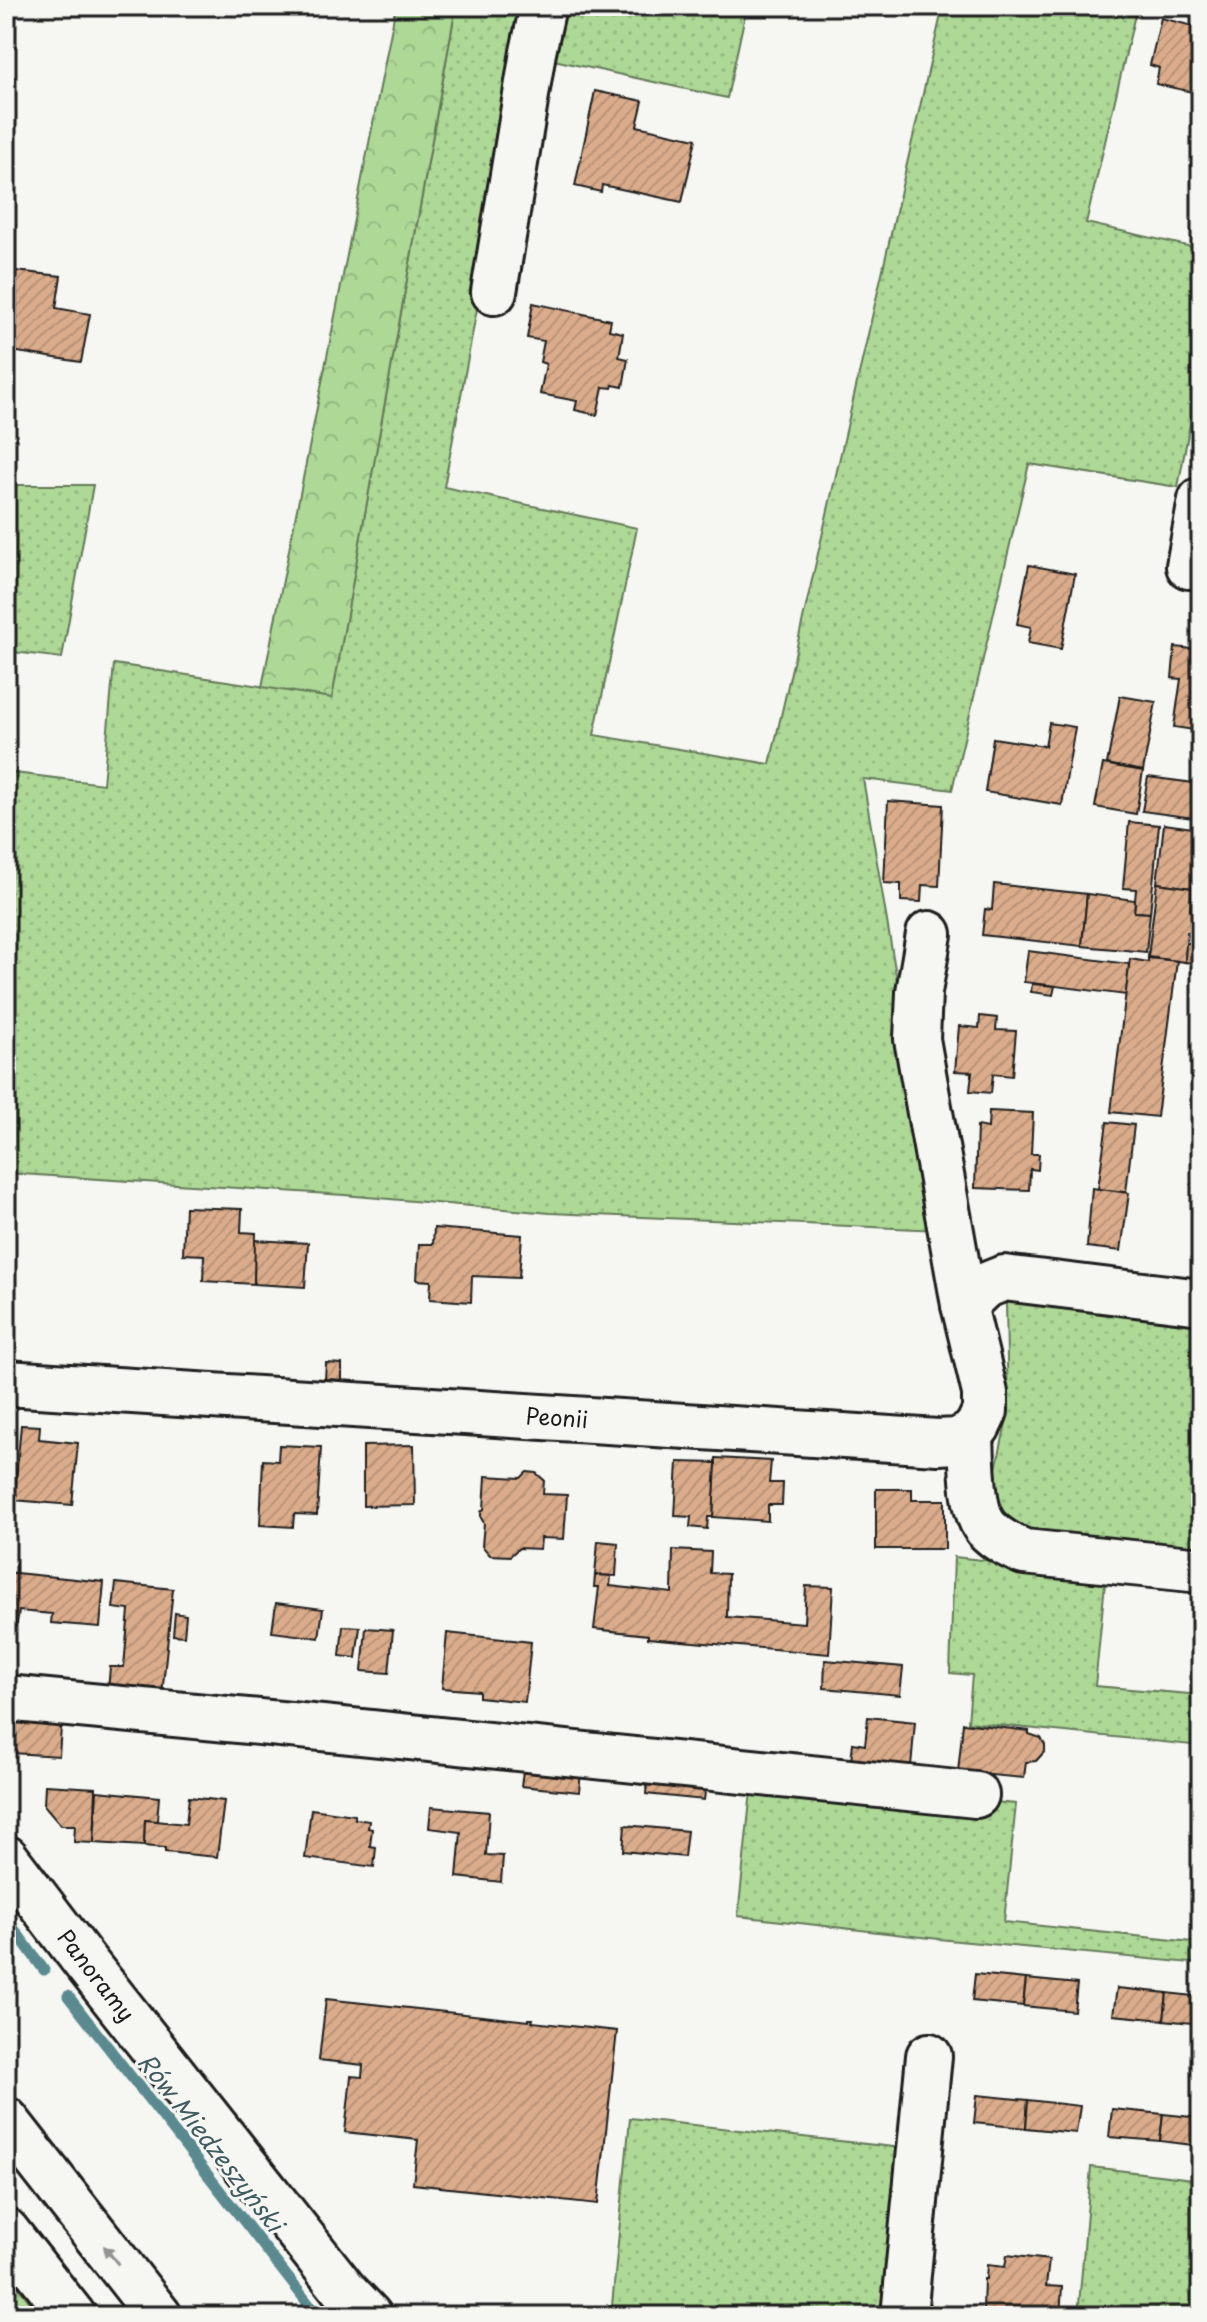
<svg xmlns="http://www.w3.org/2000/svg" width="1207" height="2322" font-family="'Playpen Sans',sans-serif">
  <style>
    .grass { fill: url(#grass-dots); stroke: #647a59; stroke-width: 2 }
    .forest { fill: url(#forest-crowns); stroke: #647a59; stroke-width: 2 }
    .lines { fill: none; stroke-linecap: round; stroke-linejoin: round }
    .stream { stroke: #5a8a90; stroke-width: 11 }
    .building { fill: url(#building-hatch); stroke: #1c1c1c; stroke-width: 2 }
    .minor-casing { stroke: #1c1c1c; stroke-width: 50 }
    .major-casing { stroke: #1c1c1c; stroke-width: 50 }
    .minor { stroke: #f6f6f2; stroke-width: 44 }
    .major { stroke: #f6f6f2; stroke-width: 44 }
    .oneway { fill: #949492 }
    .labels { text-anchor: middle; stroke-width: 6; stroke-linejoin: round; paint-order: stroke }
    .street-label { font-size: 22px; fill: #1c1c1c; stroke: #f6f6f2 }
    .water-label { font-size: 24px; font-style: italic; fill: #405c60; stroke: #f6f6f2 }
  </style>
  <defs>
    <pattern id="grass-dots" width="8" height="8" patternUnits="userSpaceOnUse" patternTransform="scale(2)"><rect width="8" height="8" fill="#add896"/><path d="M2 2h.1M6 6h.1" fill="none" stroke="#94b981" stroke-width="1.8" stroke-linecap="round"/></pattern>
    <pattern id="forest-crowns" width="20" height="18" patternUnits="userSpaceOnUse" patternTransform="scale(2)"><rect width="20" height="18" fill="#add896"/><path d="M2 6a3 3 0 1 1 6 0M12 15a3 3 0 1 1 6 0" fill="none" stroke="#94b981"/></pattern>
    <pattern id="building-hatch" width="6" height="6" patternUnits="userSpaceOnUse" patternTransform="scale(2)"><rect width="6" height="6" fill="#daac8b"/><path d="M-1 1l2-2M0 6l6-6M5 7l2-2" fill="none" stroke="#ba9377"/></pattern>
  </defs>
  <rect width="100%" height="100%" fill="#f6f6f2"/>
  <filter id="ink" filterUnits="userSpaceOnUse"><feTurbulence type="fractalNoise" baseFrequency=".0125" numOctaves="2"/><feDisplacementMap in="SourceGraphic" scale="16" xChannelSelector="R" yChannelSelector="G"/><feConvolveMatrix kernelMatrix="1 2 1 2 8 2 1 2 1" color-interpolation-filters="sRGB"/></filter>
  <g filter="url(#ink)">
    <g class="grass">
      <polygon points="456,6 533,6 444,487 637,528 594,735 770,764 943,6 1137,6 1086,223 1201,249 1201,366 1178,487 1029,464 952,790 863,779 939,1230 550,1213 344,1195 6,1173 6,772 103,784 114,664 332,697"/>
      <polygon points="559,6 747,6 727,98 549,59"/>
      <polygon points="6,485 93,485 62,658 6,651"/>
      <polygon points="1006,1301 1201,1321 1201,1558 1022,1543 988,1506 1008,1414"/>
      <polygon points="954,1557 1106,1573 1095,1686 1201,1695 1201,1746 968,1722 972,1675 950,1673"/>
      <polygon points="752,1781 1016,1804 1004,1922 1201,1943 1201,1964 948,1940 738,1916"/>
      <polygon points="630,2118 911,2149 895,2316 611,2316"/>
      <polygon points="1091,2167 1201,2180 1201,2316 1078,2316"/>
      <polygon points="6,2272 41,2316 6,2316"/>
    </g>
    <polygon class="forest" points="396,6 456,6 332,698 262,687"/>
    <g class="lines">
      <g class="stream">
        <polyline points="6,1918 44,1970"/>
        <polyline points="68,1996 318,2316"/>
      </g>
    </g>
    <g class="building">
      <polygon points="1161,18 1201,28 1201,76 1197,93 1156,84 1159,68 1150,65"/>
      <polygon points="595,91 643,101 637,126 696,139 682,202 602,185 601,192 575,186"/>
      <polygon points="6,270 61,276 56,308 90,314 81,362 11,351 13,341 6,340"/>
      <polygon points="533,303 611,320 609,330 623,333 619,357 628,359 623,387 613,385 612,388 603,387 597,415 575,410 577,401 540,394 546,364 540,362 544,341 527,338"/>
      <polygon points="1029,565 1075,574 1061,649 1028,643 1031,627 1017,624"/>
      <polygon points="1175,647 1201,650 1201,731 1174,727 1181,679 1172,678"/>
      <polygon points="1120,696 1156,702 1143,771 1107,764"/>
      <polygon points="1049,723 1075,727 1062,805 985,792 993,738 1045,746"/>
      <polygon points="1103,764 1143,771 1136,814 1095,807"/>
      <polygon points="1148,777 1201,784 1201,819 1142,811"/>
      <polygon points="888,801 943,805 939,886 922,885 921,902 901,901 901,884 884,883"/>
      <polygon points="1129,822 1159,825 1150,913 1134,912 1136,889 1123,888"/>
      <polygon points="1164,824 1201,829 1201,868 1199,867 1192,888 1157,883"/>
      <polygon points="1157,883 1192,888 1190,911 1200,912 1197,933 1187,932 1185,962 1148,957"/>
      <polygon points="994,884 1087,894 1082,946 982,935 985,909 992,910"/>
      <polygon points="1087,894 1135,900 1134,912 1150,913 1146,952 1082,946"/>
      <polygon points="1193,941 1201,942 1201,964 1185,962 1186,944"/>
      <polygon points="1028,951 1129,964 1126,995 1024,982"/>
      <polygon points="1148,958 1177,961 1157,1117 1111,1112 1130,959 1148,962"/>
      <polygon points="1032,984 1055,986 1053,995 1031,992"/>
      <polygon points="980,1016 997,1018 996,1030 1016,1031 1012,1076 993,1074 991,1093 970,1091 972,1072 955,1071 959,1026 979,1028"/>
      <polygon points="989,1111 1033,1113 1031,1154 1039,1154 1038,1170 1030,1169 1029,1190 975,1188 977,1126 988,1128"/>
      <polygon points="1107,1122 1134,1125 1126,1192 1098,1189"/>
      <polygon points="1092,1188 1129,1193 1121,1251 1087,1247"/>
      <polygon points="185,1207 242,1209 241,1232 256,1233 254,1284 203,1281 204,1255 183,1254"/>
      <polygon points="434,1228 522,1235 519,1278 472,1276 471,1302 430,1299 431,1281 417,1280 419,1244 433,1244"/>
      <polygon points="255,1240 308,1243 305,1287 254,1284"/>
      <polygon points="6,1300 13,1300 10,1366 6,1366"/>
      <polygon points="326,1363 342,1364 342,1380 325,1379"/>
      <polygon points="21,1425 40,1426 39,1439 78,1443 72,1505 14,1500"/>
      <polygon points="279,1445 321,1447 317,1515 294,1514 293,1527 260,1525 263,1460 278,1461"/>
      <polygon points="414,1445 415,1505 363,1506 363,1446"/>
      <polygon points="716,1458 771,1461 769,1483 783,1483 782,1505 768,1505 768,1521 713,1517"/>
      <polygon points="678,1462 716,1463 713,1517 708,1517 707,1529 690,1527 691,1517 675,1516"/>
      <polygon points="527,1472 536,1473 544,1480 543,1494 567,1495 564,1539 541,1538 540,1549 519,1548 510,1556 490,1555 482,1546 484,1523 481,1518 481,1512 484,1509 486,1476 521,1478"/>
      <polygon points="876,1489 912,1489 912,1500 945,1500 945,1549 876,1549"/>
      <polygon points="598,1541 618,1543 616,1576 595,1575"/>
      <polygon points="673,1550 711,1552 710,1573 728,1574 727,1617 804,1623 806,1586 833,1587 829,1654 648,1638 648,1635 594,1629 599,1587 594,1587 595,1575 611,1576 610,1586 672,1593"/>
      <polygon points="6,1572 104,1582 100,1627 51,1623 52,1614 19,1611 17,1623 6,1622"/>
      <polygon points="116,1583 173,1589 162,1695 108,1691 110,1667 124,1667 129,1610 113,1608"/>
      <polygon points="276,1603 323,1609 319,1638 272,1632"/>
      <polygon points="175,1613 186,1615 184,1636 173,1635"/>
      <polygon points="343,1626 360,1627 356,1658 340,1656"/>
      <polygon points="366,1628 393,1630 389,1673 362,1671"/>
      <polygon points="447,1633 531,1642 525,1702 479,1697 479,1691 442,1688"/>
      <polygon points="825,1660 903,1667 900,1695 824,1688"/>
      <polygon points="14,1708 62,1712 59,1756 12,1753"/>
      <polygon points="868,1717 915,1722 910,1777 850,1771 853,1743 865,1745"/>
      <polygon points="963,1723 1029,1731 1029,1734 1041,1738 1045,1745 1045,1751 1036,1761 1026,1762 1024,1778 991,1775 990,1785 957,1782"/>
      <polygon points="525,1756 582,1762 579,1792 521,1786"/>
      <polygon points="648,1771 707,1777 704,1800 646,1794"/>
      <polygon points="45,1785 96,1788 94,1843 74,1842 75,1825 61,1825 44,1805"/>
      <polygon points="97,1791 159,1797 157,1821 145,1820 144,1846 94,1843"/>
      <polygon points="189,1797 224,1801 217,1857 165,1852 165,1848 144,1846 145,1820 186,1824"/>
      <polygon points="431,1807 489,1812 486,1855 503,1856 501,1882 457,1877 461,1832 429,1828"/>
      <polygon points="311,1809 355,1815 355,1819 369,1821 368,1828 372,1829 370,1846 376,1847 374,1867 305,1858"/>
      <polygon points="625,1825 687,1831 684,1857 623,1851"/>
      <polygon points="975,1974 1026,1979 1023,2006 972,2001"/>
      <polygon points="1026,1979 1077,1984 1074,2011 1023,2006"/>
      <polygon points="1117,1988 1167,1993 1164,2020 1113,2015"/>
      <polygon points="1167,1993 1201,1997 1201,2024 1164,2020"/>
      <polygon points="326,1999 529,2021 529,2019 533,2019 532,2022 617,2031 598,2204 413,2184 418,2140 345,2132 351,2076 362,2077 363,2065 319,2060"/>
      <polygon points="977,2095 1028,2100 1026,2128 974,2123"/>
      <polygon points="1028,2100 1080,2106 1076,2133 1026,2128"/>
      <polygon points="1112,2109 1163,2114 1160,2141 1109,2137"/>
      <polygon points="1163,2114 1201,2118 1201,2146 1160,2141"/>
      <polygon points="1007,2255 1049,2260 1046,2286 1062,2287 1060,2316 1017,2316 983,2311 984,2279 986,2279 987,2265 1005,2267"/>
    </g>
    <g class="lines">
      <g class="minor-casing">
        <g id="minor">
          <polyline points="494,292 533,52 543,6"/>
          <polyline points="1189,566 1201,500"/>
          <polyline points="964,1305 984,1286 1004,1278 1201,1302"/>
          <path id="s1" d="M6,1383L938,1442L957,1441L971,1434L978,1426L985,1411V1393L964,1305L917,1039L919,992L929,934"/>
          <path d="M971,1434C972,1457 971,1510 986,1528C997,1540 1010,1546 1024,1552L1201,1570"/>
          <polyline points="6,1698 322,1728 976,1795"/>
          <path id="s2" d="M6,1858L85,1962L344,2290L369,2316"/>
          <polyline points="904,2316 929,2056"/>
        </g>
      </g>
      <g class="major-casing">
        <g id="major">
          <polyline points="6,2120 159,2316"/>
          <polyline points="6,2231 73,2316"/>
        </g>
      </g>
      <use href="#minor" class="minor"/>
      <use href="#major" class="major"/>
    </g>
    <defs><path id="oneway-solid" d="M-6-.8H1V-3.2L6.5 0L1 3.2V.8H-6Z" transform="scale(2)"/></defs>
    <use class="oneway" href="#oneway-solid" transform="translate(111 2255) rotate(-128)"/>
  </g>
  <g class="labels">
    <g class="street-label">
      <text dy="8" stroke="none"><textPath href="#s1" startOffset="552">Peonii</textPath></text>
      <text dy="8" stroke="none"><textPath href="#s2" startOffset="148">Panoramy</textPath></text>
    </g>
    <g class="water-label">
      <text transform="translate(210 2143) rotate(52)" y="8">Rów Miedzeszyński</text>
    </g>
  </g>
  <rect width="1207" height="2322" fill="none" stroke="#f6f6f2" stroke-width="32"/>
  <rect x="16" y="16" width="1175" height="2290" fill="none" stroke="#1c1c1c" stroke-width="3" filter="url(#ink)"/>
</svg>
